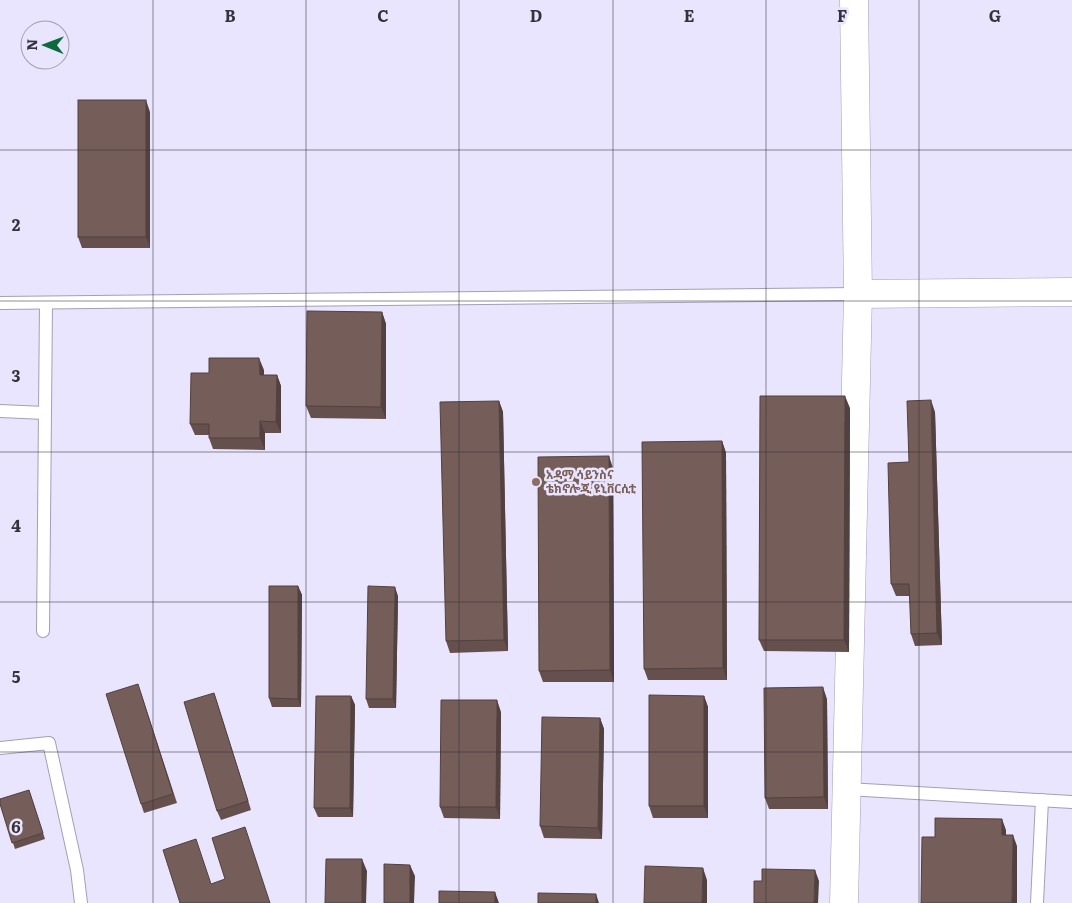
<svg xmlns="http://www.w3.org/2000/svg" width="1072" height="903" font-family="Literata,'Noto Sans Ethiopic',serif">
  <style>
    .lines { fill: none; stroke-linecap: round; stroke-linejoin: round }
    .service-casing { stroke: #a39fb6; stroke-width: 14 }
    .tertiary-casing { stroke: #a39fb6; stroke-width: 29 }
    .service { stroke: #fff; stroke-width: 12 }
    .tertiary { stroke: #fff; stroke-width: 28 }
    .wall { fill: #65504d }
    .shaded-wall { fill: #52413e }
    .building { fill: #755d59; stroke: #52413e }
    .grid { fill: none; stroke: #34333c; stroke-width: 1; stroke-opacity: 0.55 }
    .education-dot { fill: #8d6e63; stroke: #e9e5fe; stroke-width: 2 }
    .labels { text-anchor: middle; stroke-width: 5; stroke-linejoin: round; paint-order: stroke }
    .education-label { font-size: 12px; font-weight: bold; fill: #785e54; stroke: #e9e5fe; text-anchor: start }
    .grid-label { font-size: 16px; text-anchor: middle; font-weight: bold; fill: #34333c; stroke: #e9e5fe; stroke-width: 5; stroke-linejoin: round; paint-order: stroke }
  </style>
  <rect width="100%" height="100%" fill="#e9e5fe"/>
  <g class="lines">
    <g class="service-casing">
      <g id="service">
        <polyline points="0,303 858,294"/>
        <polyline points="0,411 45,413"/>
        <polyline points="43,631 46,303"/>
        <polyline points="0,748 49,743 77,870 81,903"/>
        <polyline points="847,789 1072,802"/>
        <polyline points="1037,903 1042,800"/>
      </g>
    </g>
    <g class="tertiary-casing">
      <g id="tertiary">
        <polyline points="858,294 1072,292"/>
        <polyline points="844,903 858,294 854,0"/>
      </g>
    </g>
    <use href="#service" class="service"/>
    <use href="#tertiary" class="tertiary"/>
  </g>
  <g class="wall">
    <polygon points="150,112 150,248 82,248 78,237"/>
    <polygon points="382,312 386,324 386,419 311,418 306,406"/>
    <polygon points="264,370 264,375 277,375 281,386 281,433 265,433 265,450 213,449 209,438 209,435 195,435 190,424 209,373"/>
    <polygon points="499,401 503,412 508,651 450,653 446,641"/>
    <polygon points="850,408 849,652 764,651 759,640"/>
    <polygon points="935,412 942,645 915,646 911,634 910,596 896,596 891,584 909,462"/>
    <polygon points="722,441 726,453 727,680 648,680 644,669"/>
    <polygon points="613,468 614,682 543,682 539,671"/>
    <polygon points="298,586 302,595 301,707 272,707 269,698"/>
    <polygon points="398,596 396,708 369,708 366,699"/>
    <polygon points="141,693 177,803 144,813 141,804"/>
    <polygon points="214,693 251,810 221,820 217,811"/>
    <polygon points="351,696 355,705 353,817 318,817 314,808"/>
    <polygon points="704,696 708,707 708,818 653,818 649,806"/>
    <polygon points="827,699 828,809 769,809 765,798"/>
    <polygon points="501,712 500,819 444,818 440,807"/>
    <polygon points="600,718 604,729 602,839 544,838 540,826"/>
    <polygon points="29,790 45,839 15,849 0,804"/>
  </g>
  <g class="shaded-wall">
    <polygon points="146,100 150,112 150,248 146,237"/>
    <polygon points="382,312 386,324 386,419 381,407"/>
    <polygon points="259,358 264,370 264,386 260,375"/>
    <polygon points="277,375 281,386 281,433 276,422"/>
    <polygon points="845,396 850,408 849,652 844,640"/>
    <polygon points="931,400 935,412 942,645 937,633"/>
    <polygon points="499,401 503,412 508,651 504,640"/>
    <polygon points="260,421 265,433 265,450 260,438"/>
    <polygon points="722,441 726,453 727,680 723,668"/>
    <polygon points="609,456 613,468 614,682 610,670"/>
    <polygon points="298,586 302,595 301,707 298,699"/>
    <polygon points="395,587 398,596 396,708 393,699"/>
    <polygon points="823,687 827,699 828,809 824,797"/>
    <polygon points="214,693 217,702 251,810 248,801"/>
    <polygon points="351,696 355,705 353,817 350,808"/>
    <polygon points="704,696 708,707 708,818 704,806"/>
    <polygon points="497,700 501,712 500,819 496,807"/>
    <polygon points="600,718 604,729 602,839 598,828"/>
    <polygon points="1002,819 1006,830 1006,846 1002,835"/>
    <polygon points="1013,835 1017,846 1017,903 1012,903"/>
    <polygon points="362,859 367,871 366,903 362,903"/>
    <polygon points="410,865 415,876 414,903 410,903"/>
    <polygon points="703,868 707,880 707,903 702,903"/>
    <polygon points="815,870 819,881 818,903 814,903"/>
    <polygon points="495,892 499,903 495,903"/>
    <polygon points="596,894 599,903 596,903"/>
  </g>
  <g class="building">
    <rect x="78" y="100" width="68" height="137"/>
    <polygon points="307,311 382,312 381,407 306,406"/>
    <polygon points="209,358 259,358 260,375 277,375 276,422 260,421 260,438 209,438 209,424 190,424 191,373 209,373"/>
    <polygon points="760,396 845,396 844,640 759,640"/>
    <polygon points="931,400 937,633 911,634 909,584 891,584 888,463 909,462 907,401"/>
    <polygon points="499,401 504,640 446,641 440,402"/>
    <polygon points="722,441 723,668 644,669 642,442"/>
    <polygon points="609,456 610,670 539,671 538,457"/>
    <polygon points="269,586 298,586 298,699 269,698"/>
    <polygon points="368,586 395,587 393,699 366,699"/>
    <polygon points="138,684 173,794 141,804 106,694"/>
    <polygon points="823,687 824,797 765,798 764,688"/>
    <polygon points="214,693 248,801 217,811 184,702"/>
    <polygon points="649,695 704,696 704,806 649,806"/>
    <polygon points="316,696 351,696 350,808 314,808"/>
    <polygon points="441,700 497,700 496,807 440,807"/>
    <polygon points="542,717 600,718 598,828 540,826"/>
    <polygon points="29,790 43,833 12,843 0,804 0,799"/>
    <polygon points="935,818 1002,819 1002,835 1013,835 1012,903 921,903 922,837 935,837"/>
    <polygon points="245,827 270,903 180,903 163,850 196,839 211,884 225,879 212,838"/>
    <polygon points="326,859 362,859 362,903 325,903"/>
    <polygon points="384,864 410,865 410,903 384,903"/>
    <polygon points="645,866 703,868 702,903 644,903"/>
    <polygon points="762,869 815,870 814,903 754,903 754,881 762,881"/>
    <polygon points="439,891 495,892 495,903 439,903"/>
    <polygon points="538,893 596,894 596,903 538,903"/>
  </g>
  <path class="grid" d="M153,0V903M306,0V903M459,0V903M613,0V903M766,0V903M919,0V903M0,150H1072M0,301H1072M0,452H1072M0,602H1072M0,752H1072"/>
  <circle class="education-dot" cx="536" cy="482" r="5"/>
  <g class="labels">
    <g class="education-label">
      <text x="546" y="479">አዳማ ሳይንስና<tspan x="546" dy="14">ቴክኖሎጂ ዩኒቨርሲቲ</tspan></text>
    </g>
  </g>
  <g class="grid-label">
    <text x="230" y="22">B</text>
    <text x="383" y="22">C</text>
    <text x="536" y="22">D</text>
    <text x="689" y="22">E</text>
    <text x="842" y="22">F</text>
    <text x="995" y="22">G</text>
    <text x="16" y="231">2</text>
    <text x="16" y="382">3</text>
    <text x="16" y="532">4</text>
    <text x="16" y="683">5</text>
    <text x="16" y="833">6</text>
  </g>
  <g transform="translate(45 45) rotate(271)"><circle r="24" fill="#e9e5fe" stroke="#a19eb0"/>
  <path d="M0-4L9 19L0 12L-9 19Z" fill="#0d6a3e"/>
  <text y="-8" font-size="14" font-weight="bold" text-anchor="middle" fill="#34333c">N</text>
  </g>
</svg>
